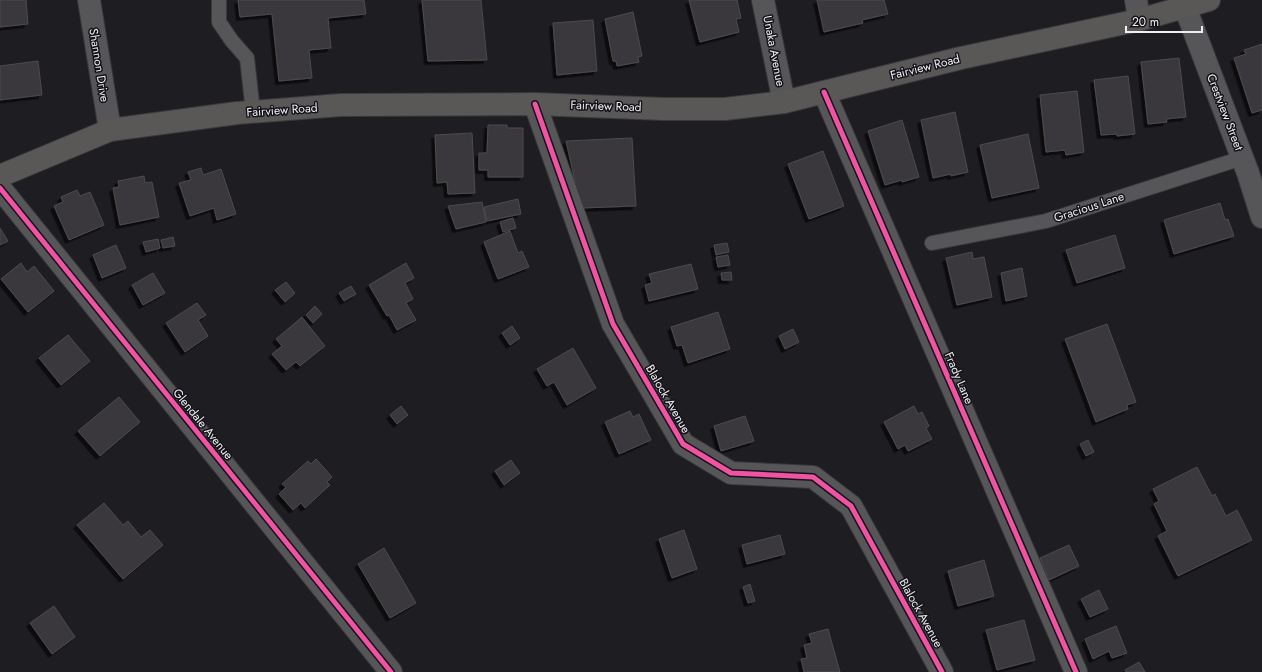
<svg xmlns="http://www.w3.org/2000/svg" width="1262" height="672" font-family="Jost,sans-serif">
  <style>
    .building { fill: #3a393c; stroke: #4c4b4e; filter: url(#shadow) }
    .lines { fill: none; stroke-linecap: round; stroke-linejoin: round }
    .lane-casing { stroke: #3a393c; stroke-width: 16 }
    .street-casing { stroke: #3a393c; stroke-width: 24 }
    .secondary-casing { stroke: #3a393c; stroke-width: 24 }
    .lane { stroke: #565558; stroke-width: 14 }
    .street { stroke: #565558; stroke-width: 22 }
    .secondary { stroke: #5a5757; stroke-width: 22 }
    .cycleway-casing { stroke: #141319; stroke-width: 8 }
    .cycleway { stroke: #f153a3; stroke-width: 5 }
    .labels { text-anchor: middle; stroke-width: 3; stroke-linejoin: round; paint-order: stroke }
    .street-label { font-size: 12px; fill: #efeff3; stroke: #141319 }
  </style>
  <defs>
    <filter id="shadow"><feDropShadow dx="-3.5" dy="3.5" stdDeviation="0" flood-color="#0009"/></filter>
  </defs>
  <rect width="100%" height="100%" fill="#1e1d21"/>
  <g class="building">
    <polygon points="0,0 26,0 28,24 0,27"/>
    <polygon points="238,0 364,0 366,14 328,18 331,48 309,50 312,78 279,81 272,14 240,17"/>
    <polygon points="422,0 481,0 487,60 428,61"/>
    <polygon points="689,0 737,0 741,18 736,19 739,32 700,42"/>
    <polygon points="817,0 884,0 888,14 862,20 863,23 824,32"/>
    <polygon points="633,12 642,56 638,57 639,62 617,66 616,61 613,61 605,19"/>
    <polygon points="593,20 597,71 557,75 553,23"/>
    <polygon points="1262,44 1262,110 1252,113 1234,58 1246,54 1244,50"/>
    <polygon points="1179,58 1186,117 1166,119 1167,122 1148,124 1141,62"/>
    <polygon points="38,61 42,95 0,100 0,66"/>
    <polygon points="1128,76 1135,134 1117,136 1117,134 1101,135 1094,80"/>
    <polygon points="1077,91 1084,152 1066,155 1065,150 1046,152 1040,95"/>
    <polygon points="955,112 968,172 951,176 951,174 933,178 921,120"/>
    <polygon points="902,120 919,177 902,182 902,180 885,185 868,131"/>
    <polygon points="488,125 507,125 507,128 523,128 523,177 488,177 488,170 479,170 479,153 487,153"/>
    <polygon points="472,133 475,193 448,194 447,182 437,183 435,135"/>
    <polygon points="1028,134 1039,188 992,198 980,145"/>
    <polygon points="632,138 636,206 581,208 566,141"/>
    <polygon points="823,151 844,206 809,219 788,164"/>
    <polygon points="201,168 203,175 221,169 236,214 217,220 214,208 190,216 179,183 191,180 188,172"/>
    <polygon points="144,176 145,183 152,182 159,217 120,225 113,188 119,187 118,181"/>
    <polygon points="77,190 80,196 90,192 104,225 69,240 54,206 63,202 61,197"/>
    <polygon points="518,199 521,214 487,221 484,207"/>
    <polygon points="482,202 486,222 456,229 448,206"/>
    <polygon points="1220,203 1225,220 1228,219 1234,236 1174,254 1164,220"/>
    <polygon points="513,218 516,228 503,232 500,222"/>
    <polygon points="0,228 8,241 0,245"/>
    <polygon points="510,231 518,253 522,251 529,267 498,279 484,242"/>
    <polygon points="1115,235 1125,268 1077,283 1066,250"/>
    <polygon points="173,237 175,246 163,248 161,240"/>
    <polygon points="158,239 160,248 146,252 143,242"/>
    <polygon points="727,243 729,252 716,255 714,245"/>
    <polygon points="116,245 126,268 102,278 93,255"/>
    <polygon points="972,252 973,259 984,257 992,297 957,305 946,258"/>
    <polygon points="728,255 730,265 718,267 716,257"/>
    <polygon points="21,263 27,272 34,266 54,291 28,312 1,279"/>
    <polygon points="406,263 414,278 405,283 413,299 406,303 416,320 397,330 389,315 387,316 369,285"/>
    <polygon points="691,264 698,289 649,301 645,285 652,283 649,274"/>
    <polygon points="1022,268 1027,296 1006,301 1001,273"/>
    <polygon points="731,272 732,280 722,280 721,273"/>
    <polygon points="153,273 165,293 143,305 132,285"/>
    <polygon points="286,282 295,293 285,302 275,290"/>
    <polygon points="351,286 356,294 344,301 339,293"/>
    <polygon points="197,303 206,315 198,320 208,336 185,352 166,323"/>
    <polygon points="315,306 322,314 313,323 306,315"/>
    <polygon points="718,312 730,349 688,363 682,345 677,346 671,327"/>
    <polygon points="302,317 325,346 300,366 296,362 286,370 272,354 282,346 276,339"/>
    <polygon points="1107,324 1136,402 1127,405 1128,409 1096,422 1065,339"/>
    <polygon points="512,326 520,338 510,345 502,333"/>
    <polygon points="793,329 799,342 785,349 779,336"/>
    <polygon points="68,335 90,361 61,385 39,358"/>
    <polygon points="573,348 596,388 567,405 554,382 547,386 537,369"/>
    <polygon points="119,397 140,422 100,456 78,431"/>
    <polygon points="401,406 408,415 397,424 390,415"/>
    <polygon points="914,406 918,414 922,412 929,426 926,428 932,439 908,451 905,445 898,449 884,422"/>
    <polygon points="630,411 633,417 639,414 651,440 619,454 605,422"/>
    <polygon points="745,416 754,441 721,451 714,426"/>
    <polygon points="1088,440 1094,452 1086,456 1080,444"/>
    <polygon points="316,459 332,477 327,482 330,485 305,508 301,503 293,510 279,494 286,487 282,484 308,461 311,464"/>
    <polygon points="511,460 520,473 504,485 495,471"/>
    <polygon points="1197,467 1212,496 1215,494 1226,516 1237,510 1252,540 1178,576 1158,536 1167,531 1154,504 1159,501 1153,489"/>
    <polygon points="104,503 123,525 128,521 141,537 150,530 163,545 123,579 77,525"/>
    <polygon points="684,530 697,569 672,578 659,539"/>
    <polygon points="780,535 785,554 747,564 742,545"/>
    <polygon points="1069,545 1079,566 1049,580 1040,558"/>
    <polygon points="384,548 416,603 390,618 358,564"/>
    <polygon points="984,560 994,596 958,606 948,571"/>
    <polygon points="750,584 755,601 748,603 743,587"/>
    <polygon points="1099,590 1108,609 1090,617 1081,599"/>
    <polygon points="54,606 75,637 52,654 30,623"/>
    <polygon points="1024,620 1035,660 997,670 986,630"/>
    <polygon points="1116,626 1127,653 1112,658 1109,651 1093,659 1085,639"/>
    <polygon points="828,629 840,672 804,672 801,659 807,658 804,645 812,643 809,634"/>
    <polygon points="1139,662 1145,672 1126,672 1125,670"/>
  </g>
  <g class="lines">
    <g class="lane-casing">
      <g id="lane">
        <polyline points="219,0 219,22 232,41 247,58 253,112"/>
        <polyline points="932,243 1046,221 1242,158"/>
      </g>
    </g>
    <g class="street-casing">
      <g id="street">
        <polyline points="89,0 110,130"/>
        <polyline points="763,0 784,102"/>
        <polyline points="1136,0 1139,20"/>
        <polyline points="1185,7 1248,173 1262,217"/>
        <polyline points="824,92 1076,672"/>
        <polyline points="535,104 613,324 683,444 731,473 813,477 851,506 942,672"/>
        <polyline points="0,188 391,672"/>
      </g>
    </g>
    <g class="secondary-casing">
      <polyline id="secondary" points="0,176 110,130 237,113 341,105 535,104 664,109 725,109 784,102 961,58 1139,20 1209,0"/>
    </g>
    <use href="#lane" class="lane"/>
    <use href="#street" class="street"/>
    <use href="#secondary" class="secondary"/>
    <g class="cycleway-casing">
      <g id="cycleway">
        <polyline points="824,92 1076,672"/>
        <polyline points="535,104 613,324 683,444 731,473 813,477 851,506 942,672"/>
        <polyline points="0,188 391,672"/>
      </g>
    </g>
    <use href="#cycleway" class="cycleway"/>
  </g>
  <g class="labels">
    <g class="street-label">
      <text transform="translate(774 51) rotate(79)" y="4">Unaka Avenue</text>
      <text transform="translate(99 65) rotate(81)" y="4">Shannon Drive</text>
      <text transform="translate(925 67) rotate(-14)" y="4">Fairview Road</text>
      <text transform="translate(606 106) rotate(2)" y="4">Fairview Road</text>
      <text transform="translate(282 110) rotate(-4)" y="4">Fairview Road</text>
      <text transform="translate(1225 112) rotate(69)" y="4">Crestview Street</text>
      <text transform="translate(1089 207) rotate(-18)" y="4">Gracious Lane</text>
      <text transform="translate(959 378) rotate(67)" y="4">Frady Lane</text>
      <text transform="translate(668 399) rotate(60)" y="4">Blalock Avenue</text>
      <text transform="translate(203 424) rotate(51)" y="4">Glendale Avenue</text>
      <text transform="translate(921 613) rotate(61)" y="4">Blalock Avenue</text>
    </g>
  </g>
  <path d="M1126 26v6h76v-6" fill="none" stroke="#efeff3" stroke-width="2"/>
  <text x="1132" y="26" font-size="12" fill="#efeff3" stroke="#141319" stroke-width="3" paint-order="stroke">20 m</text>
</svg>
